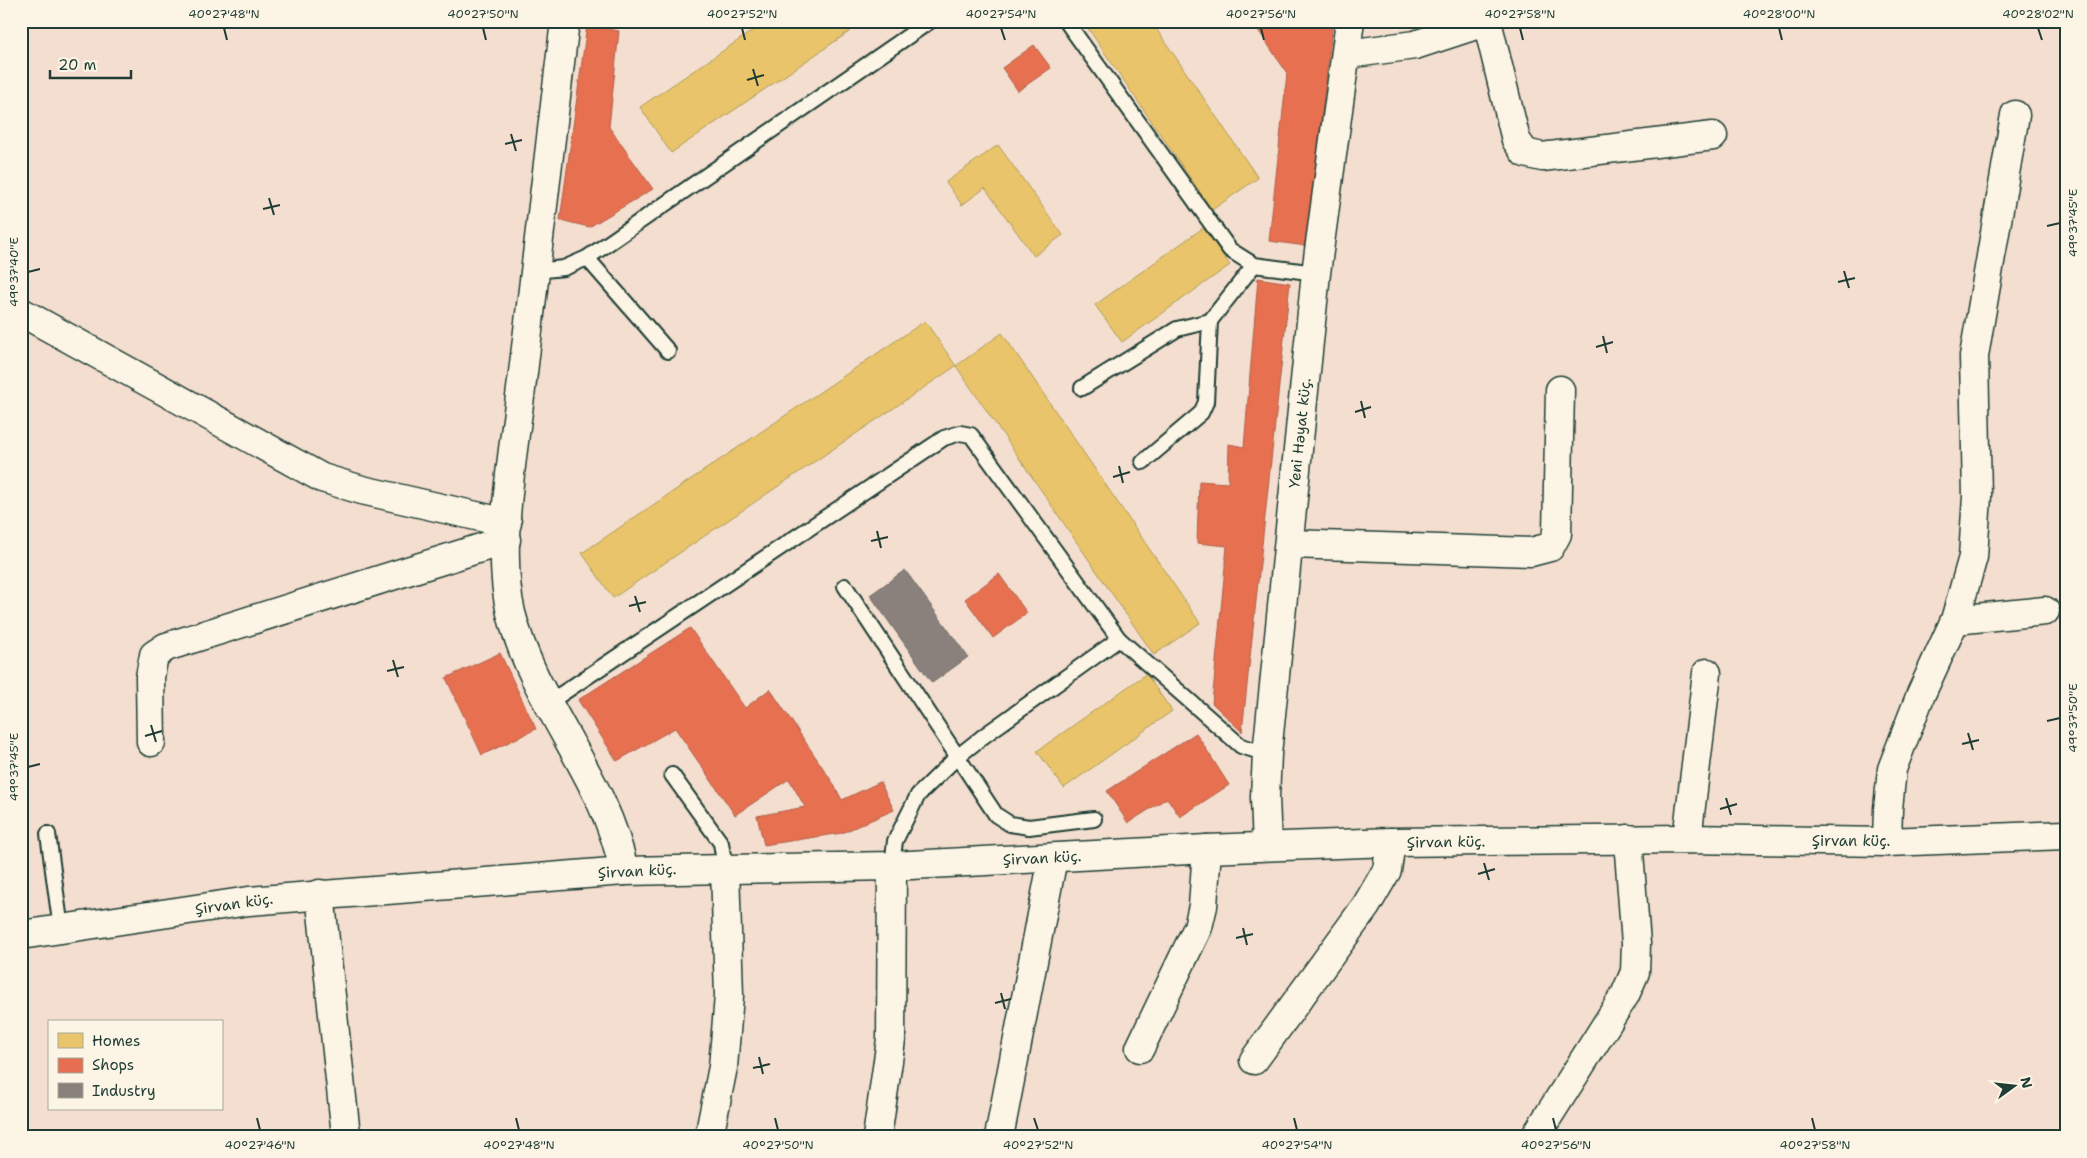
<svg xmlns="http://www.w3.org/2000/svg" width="2087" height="1158" font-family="'Shantell Sans',sans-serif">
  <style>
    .homes { fill: #e9c46a; stroke: #ac9c5a }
    .shops { fill: #e76f51; stroke: #ab6048 }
    .industry { fill: #8a817c; stroke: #6a6d66 }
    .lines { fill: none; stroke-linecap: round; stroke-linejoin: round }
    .service-casing { stroke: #1f3d34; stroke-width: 18 }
    .minor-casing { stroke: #1f3d34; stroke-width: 31 }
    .tertiary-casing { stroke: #1f3d34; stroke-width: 31 }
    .service { stroke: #fcf5e5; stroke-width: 14 }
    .minor { stroke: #fcf5e5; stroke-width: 28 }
    .tertiary { stroke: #fcf5e5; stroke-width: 28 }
    .ticks { fill: none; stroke: #1f3d34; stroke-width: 2 }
    .labels { text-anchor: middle; stroke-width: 5; stroke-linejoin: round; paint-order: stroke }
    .street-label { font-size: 15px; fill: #1f3d34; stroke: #fcf5e5 }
    .neatline { fill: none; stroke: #1f3d34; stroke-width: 2 }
    .ticks-label { font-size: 12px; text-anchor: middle; fill: #1f3d34 }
  </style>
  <rect width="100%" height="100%" fill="#f4decf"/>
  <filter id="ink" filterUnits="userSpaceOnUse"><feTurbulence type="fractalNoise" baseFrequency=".02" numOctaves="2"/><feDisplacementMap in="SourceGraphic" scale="10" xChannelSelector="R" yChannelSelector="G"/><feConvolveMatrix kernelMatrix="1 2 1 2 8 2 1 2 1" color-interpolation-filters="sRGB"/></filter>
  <g filter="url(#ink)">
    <g class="homes">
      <polygon points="767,21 865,21 671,153 640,107"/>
      <polygon points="1083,21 1151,21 1258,178 1212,210"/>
      <polygon points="998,145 1063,235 1034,256 985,188 962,205 946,182"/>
      <polygon points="1203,228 1230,265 1122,342 1095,305"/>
      <polygon points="925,321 956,366 613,598 582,553"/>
      <polygon points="1002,333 1200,623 1154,655 956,366"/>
      <polygon points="1146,674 1172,711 1064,788 1037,751"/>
    </g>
    <g class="shops">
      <polygon points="1252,21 1333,21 1306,246 1269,241 1287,73"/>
      <polygon points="587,25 619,31 609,127 653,189 589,227 560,220"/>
      <polygon points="1034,45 1051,68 1018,91 1002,68"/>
      <polygon points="1258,278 1290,283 1242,732 1212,703 1227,546 1197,543 1199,481 1228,483 1229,444 1244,447"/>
      <polygon points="999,574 1027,613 993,638 965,599"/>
      <polygon points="690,628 745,708 770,689 833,783 842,800 880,782 894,810 842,833 764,845 757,816 805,807 789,779 735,815 675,728 617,761 578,700"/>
      <polygon points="500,653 536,729 482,755 446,678"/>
      <polygon points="1196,733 1229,785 1180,817 1167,798 1128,823 1107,791"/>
    </g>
    <polygon class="industry" points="905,570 968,657 932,683 870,595"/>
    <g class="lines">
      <g class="service-casing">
        <g id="service">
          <polyline points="1066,21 1230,250 1254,265 1316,273"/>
          <polyline points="587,258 668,351"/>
          <polyline points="535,271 564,268 587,258 930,21"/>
          <polyline points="1082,388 1177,329 1210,321 1254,265"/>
          <polyline points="1143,462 1201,413 1206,402 1210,321"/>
          <polyline points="845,586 996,815 1010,824 1029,827 1094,819"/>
          <polyline points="548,703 944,438 960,433 971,435 1119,639 1241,746 1267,754"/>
          <polyline points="672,775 721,843 725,868"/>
          <polyline points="48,834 61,929"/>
          <polyline points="892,866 895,841 918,795 957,757 985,735 1119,639"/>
        </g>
      </g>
      <g class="minor-casing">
        <g id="minor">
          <path d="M565,21C551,141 537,261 522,381C514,448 495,548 511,613C534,705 606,778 624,871"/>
          <polyline points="1487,21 1516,140 1525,153 1542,157 1713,136"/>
          <polyline points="1347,54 1415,45 1488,21"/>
          <polyline points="21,312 322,478 362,490 507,523"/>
          <polyline points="1290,544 1531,552 1550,547 1557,534 1560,390"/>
          <polyline points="1955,620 2045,611"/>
          <polyline points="151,742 150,677 154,655 166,647 506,540"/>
          <polyline points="1687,839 1707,673"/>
          <polyline points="1887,842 1888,809 1892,769 1921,694 1955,620 1973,557 1977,496 1974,356 2015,115"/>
          <polyline points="320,894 346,1135"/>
          <polyline points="1140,1048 1198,927 1203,906 1207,849"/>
          <polyline points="1254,1060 1366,906 1387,870 1391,842"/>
          <polyline points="709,1137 723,1067 729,996 725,868"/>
          <polyline points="877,1137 891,1040 892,866"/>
          <polyline points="999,1137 1053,858"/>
          <polyline points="1535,1137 1625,995 1635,972 1636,944 1628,839"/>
        </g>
      </g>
      <g class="tertiary-casing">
        <g id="tertiary">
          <polyline points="1267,846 1265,797 1267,754 1316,273 1350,21"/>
          <polyline points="21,935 249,901 624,871 892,866 1207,849 1391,842 1687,839 1887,842 2066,835"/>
        </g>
      </g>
      <use href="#service" class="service"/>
      <use href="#minor" class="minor"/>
      <use href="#tertiary" class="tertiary"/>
    </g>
  </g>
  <path class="ticks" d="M224,28L227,40M483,28L486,40M742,28L745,40M1001,28L1005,40M1261,28L1264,40M1520,28L1523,40M1779,28L1782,40M2038,28L2042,40M753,69L758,86M747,80L764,75M511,134L516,151M505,144L522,140M269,198L274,215M263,209L280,205M2047,226L2060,223M1844,271L1849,288M28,272L40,269M1838,282L1855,278M1603,336L1607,353M1596,347L1613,342M1361,401L1365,418M1355,412L1371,407M1119,466L1123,483M1113,477L1130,472M877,531L881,548M871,541L888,537M635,596L640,612M629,606L646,602M393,660L398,677M387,671L404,667M2047,721L2060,718M151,725L156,742M1968,733L1973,750M145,736L162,731M1962,744L1979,740M28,767L40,764M1726,798L1731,815M1720,809L1737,804M1484,863L1489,880M1478,874L1495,869M1243,928L1247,945M1236,938L1253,934M1001,993L1005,1009M995,1003L1011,999M759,1057L763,1074M753,1068L770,1064M257,1118L260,1130M516,1118L519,1130M775,1118L778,1130M1034,1118L1038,1130M1294,1118L1297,1130M1553,1118L1556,1130M1812,1118L1815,1130"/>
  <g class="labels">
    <g class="street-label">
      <text transform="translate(1300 433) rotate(-84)" y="5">Yeni Həyat küç.</text>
      <text x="1851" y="846">Şirvan küç.</text>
      <text transform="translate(1446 842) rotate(-1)" y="5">Şirvan küç.</text>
      <text transform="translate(1042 858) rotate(-3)" y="5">Şirvan küç.</text>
      <text transform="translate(637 871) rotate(-3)" y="5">Şirvan küç.</text>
      <text transform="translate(234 904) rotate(-8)" y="5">Şirvan küç.</text>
    </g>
  </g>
  <rect width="2087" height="1158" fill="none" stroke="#fcf5e5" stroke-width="55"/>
  <rect x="48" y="1020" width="175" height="90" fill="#fcf5e5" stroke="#a4ab9e"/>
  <rect x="58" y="1033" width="25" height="15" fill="#e9c46a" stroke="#a4ab9e"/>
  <text x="92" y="1046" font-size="15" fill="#1f3d34">Homes</text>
  <rect x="58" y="1058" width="25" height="15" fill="#e76f51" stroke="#a4ab9e"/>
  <text x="92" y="1070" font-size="15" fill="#1f3d34">Shops</text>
  <rect x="58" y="1083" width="25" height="15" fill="#8a817c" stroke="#a4ab9e"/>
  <text x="92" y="1096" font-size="15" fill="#1f3d34">Industry</text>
  <g transform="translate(2014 1086) rotate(75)" stroke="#fcf5e5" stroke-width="4" paint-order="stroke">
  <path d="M0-4L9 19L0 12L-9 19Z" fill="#1f3d34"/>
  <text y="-8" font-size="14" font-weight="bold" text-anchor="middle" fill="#1f3d34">N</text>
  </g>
  <path d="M50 70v8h81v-8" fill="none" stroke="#1f3d34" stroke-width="2.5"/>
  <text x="58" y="70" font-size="15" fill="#1f3d34" stroke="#fcf5e5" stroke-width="4" paint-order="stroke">20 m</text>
  <rect x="28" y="28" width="2032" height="1102" class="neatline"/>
  <g class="ticks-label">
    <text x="224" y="18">40°27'48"N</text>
    <text x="483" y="18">40°27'50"N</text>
    <text x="742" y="18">40°27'52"N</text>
    <text x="1001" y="18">40°27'54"N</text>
    <text x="1261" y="18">40°27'56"N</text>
    <text x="1520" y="18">40°27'58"N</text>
    <text x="1779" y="18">40°28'00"N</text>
    <text x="2038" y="18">40°28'02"N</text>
    <text transform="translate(2073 223) rotate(-90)" y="4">49°37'45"E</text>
    <text transform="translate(14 272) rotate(-90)" y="4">49°37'40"E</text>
    <text transform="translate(2073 718) rotate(-90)" y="4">49°37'50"E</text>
    <text transform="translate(14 767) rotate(-90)" y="4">49°37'45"E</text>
    <text x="260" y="1149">40°27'46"N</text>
    <text x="519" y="1149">40°27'48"N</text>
    <text x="778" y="1149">40°27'50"N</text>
    <text x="1038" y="1149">40°27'52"N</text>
    <text x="1297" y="1149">40°27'54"N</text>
    <text x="1556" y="1149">40°27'56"N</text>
    <text x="1815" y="1149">40°27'58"N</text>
  </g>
</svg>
